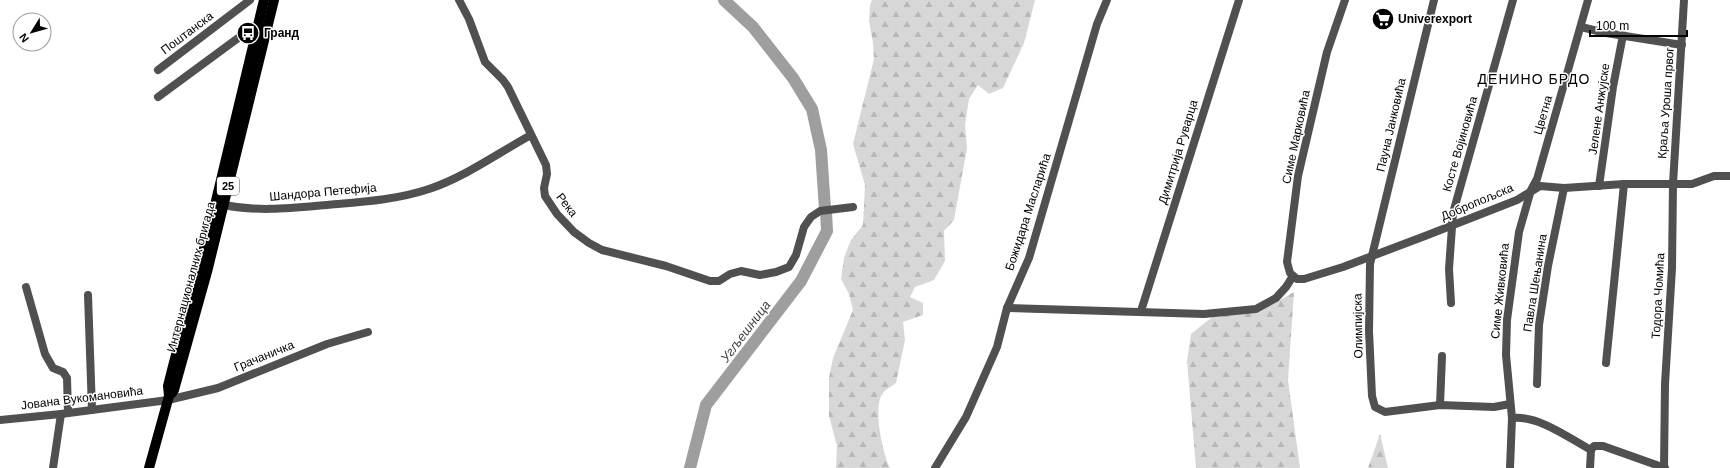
<svg xmlns="http://www.w3.org/2000/svg" width="1730" height="468" font-family="Arial,sans-serif">
  <style>
    .forest { fill: url(#forest-firs) }
    .lines { fill: none; stroke-linecap: round; stroke-linejoin: round }
    .river { stroke: #9e9e9e; stroke-width: 12 }
    .minor { stroke: #505050; stroke-width: 8 }
    .primary { stroke: #000; stroke-width: 10 }
    .labels { text-anchor: middle; stroke-width: 3; stroke-linejoin: round; paint-order: stroke }
    .shield { fill: #fff; stroke: #4c4c4c; stroke-width: 1 }
    .shield-label { font-size: 11px; font-weight: bold; fill: #000 }
    .poi-label { font-size: 12px; font-weight: bold; fill: #000; stroke: #fff; text-anchor: start }
    .street-label { font-size: 12px; fill: #000; stroke: #fff }
    .water-label { font-size: 13px; font-style: italic; fill: #3f3f3f; stroke: #fff }
    .quarter-label { font-size: 14px; letter-spacing: 1px; fill: #000; stroke: #fff }
  </style>
  <defs>
    <pattern id="forest-firs" width="22" height="20" patternUnits="userSpaceOnUse"><rect width="22" height="20" fill="#d7d7d7"/><path d="M5 1l3.5 6h-7zM16 11l3.5 6h-7z" fill="#b7b7b7"/></pattern>
  </defs>
  <rect width="100%" height="100%" fill="#fff"/>
  <g class="forest">
    <path d="M872,0H1035L1024,43L1003,88L989,94L978,85L969,99L965,125L967,148L954,220L944,231L945,261L934,280L915,287L910,297L923,303V315L903,322L905,340L896,383C892,386 886,389 883,393C872,406 883,454 890,468H836L837,446L829,416V378L833,358L853,310L849,294L841,279L844,258L851,240L863,225L865,185L853,144L874,59L873,43L869,21L870,5Z"/>
    <polygon points="1294,292 1288,380 1300,468 1196,468 1187,361 1191,334 1216,314 1259,312"/>
    <polygon points="1380,434 1388,468 1368,468"/>
  </g>
  <g class="lines">
    <g class="river">
      <polyline points="724,0 753,27 793,78 812,109 821,150 825,209"/>
      <polyline points="690,468 706,405 801,281 827,231 826,212"/>
    </g>
    <g class="minor">
      <polyline points="459,0 469,19 485,62 503,80 508,87 546,165 547,174 544,188 545,196 557,214 574,232 589,243 602,250 666,266 710,281 719,281 730,274 741,271 760,275 776,272 789,267 796,255 804,227 811,217 820,211 853,207"/>
      <polyline points="1345,0 1327,52 1298,176 1287,262 1290,273 1297,279 1304,279 1343,267 1425,236 1517,200 1540,186 1564,188 1624,184 1692,184 1714,176 1730,176"/>
      <polyline points="1434,0 1370,264 1369,331 1372,396 1375,407 1385,412 1440,405 1494,407 1510,404"/>
      <polyline points="1581,27 1606,33 1682,45"/>
      <polyline points="158,70 250,0"/>
      <polyline points="158,97 249,30 257,27"/>
      <polyline points="1599,186 1613,87 1623,35"/>
      <path d="M224,205C258,212 292,208 327,205C361,202 396,200 429,189C465,177 498,153 531,135"/>
      <polyline points="26,287 45,354 53,368 63,372 67,378 68,413"/>
      <polyline points="88,295 92,410"/>
      <polyline points="1451,303 1449,269 1453,213 1513,0"/>
      <polyline points="1007,308 1204,314 1256,309 1276,298 1286,287 1293,276"/>
      <polyline points="1141,311 1239,0"/>
      <polyline points="1606,363 1624,184"/>
      <polyline points="1537,384 1539,325 1548,266 1564,188"/>
      <polyline points="1440,405 1442,356"/>
      <path d="M1512,418C1538,415 1569,438 1591,450"/>
      <polyline points="0,420 61,414 168,400 218,388 327,344 368,332"/>
      <polyline points="1591,450 1594,446 1603,446 1665,468"/>
      <polyline points="53,468 61,414"/>
      <polyline points="935,468 966,417 997,347 1007,308 1029,258 1097,24 1107,0"/>
      <polyline points="1510,468 1512,418 1506,355 1507,320 1519,232 1531,190 1537,179 1588,0"/>
      <polyline points="1590,468 1591,450"/>
      <polyline points="1664,468 1665,384 1672,268 1673,184 1684,0"/>
    </g>
    <g class="primary">
      <polyline points="172,393 174,390 207,272 274,0"/>
      <polyline points="149,468 169,396 168,386 172,370 210,226 264,0"/>
    </g>
  </g>
  <defs>
    <g id="supermarket-disc" transform="scale(1.15)"><circle r="9.5" fill="#000" stroke="#fff"/><path d="M-6-5.5h2.5l.6 2H6L4.5 2H-2.5L-4.4-4H-6ZM-1.5 3.2a1.3 1.3 0 1 0 .1 0ZM3 3.2a1.3 1.3 0 1 0 .1 0Z" fill="#fff"/></g>
    <g id="bus-disc" transform="scale(1.15)"><circle r="9.5" fill="#000" stroke="#fff"/><path d="M-5-6H5V4H4V6H2V4H-2V6H-4V4H-5ZM-3.5-4V0h7V-4ZM-3.5 1.2v1.5H-2V1.2ZM2 1.2v1.5H3.5V1.2Z" fill="#fff"/></g>
  </defs>
  <g fill-rule="evenodd">
    <use href="#supermarket-disc" x="1383" y="19"/>
    <use href="#bus-disc" x="248" y="33"/>
  </g>
  <g class="labels">
    <rect class="shield" x="217" y="177" width="22" height="18" rx="3"/>
    <g class="shield-label">
      <text x="228" y="190">25</text>
    </g>
    <g class="poi-label">
      <text x="1398" y="23">Univerexport</text>
      <text x="264" y="37">Гранд</text>
    </g>
    <g class="street-label">
      <text transform="translate(187 33) rotate(-37)" y="4">Поштанска</text>
      <text transform="translate(1666 103) rotate(-86)" y="4">Краља Уроша првог</text>
      <text transform="translate(1599 109) rotate(-82)" y="4">Јелене Анжујске</text>
      <text transform="translate(1543 115) rotate(-74)" y="4">Цветна</text>
      <text transform="translate(1391 125) rotate(-77)" y="4">Пауна Јанковића</text>
      <text transform="translate(1296 137) rotate(-78)" y="4">Симе Марковића</text>
      <text transform="translate(1460 144) rotate(-74)" y="4">Косте Војиновића</text>
      <text transform="translate(1178 152) rotate(-73)" y="4">Димитрија Руварца</text>
      <text transform="translate(323 192) rotate(-5)" y="4">Шандора Петефија</text>
      <text transform="translate(1477 202) rotate(-23)" y="4">Добропољска</text>
      <text transform="translate(567 205) rotate(52)" y="4">Река</text>
      <text transform="translate(1028 212) rotate(-72)" y="4">Божидара Масларића</text>
      <text transform="translate(191 277) rotate(-75)" y="4">Интернационалних бригада</text>
      <text transform="translate(1535 283) rotate(-81)" y="4">Павла Шењанина</text>
      <text transform="translate(1500 291) rotate(-84)" y="4">Симе Живковића</text>
      <text transform="translate(1658 296) rotate(-87)" y="4">Тодора Чомића</text>
      <text transform="translate(1358 326) rotate(-91)" y="4">Олимпијска</text>
      <text transform="translate(264 356) rotate(-22)" y="4">Грачаничка</text>
      <text transform="translate(82 398) rotate(-7)" y="4">Јована Вукомановића</text>
    </g>
    <g class="water-label">
      <text transform="translate(745 331) rotate(-53)" y="5">Угљешница</text>
    </g>
    <g class="quarter-label">
      <text x="1534" y="84">ДЕНИНО БРДО</text>
    </g>
  </g>
  <g transform="translate(32 32) rotate(233)"><circle r="19" fill="#ffffff" stroke="#999999"/>
  <path d="M0-3L7 15L0 10L-7 15Z" fill="#000000"/>
  <text y="-6" font-size="11" font-weight="bold" text-anchor="middle" fill="#000000">N</text>
  </g>
  <path d="M1590 30v6h97v-6" fill="none" stroke="#000000" stroke-width="2"/>
  <text x="1596" y="30" font-size="12" fill="#000000" stroke="#ffffff" stroke-width="3" paint-order="stroke">100 m</text>
</svg>
